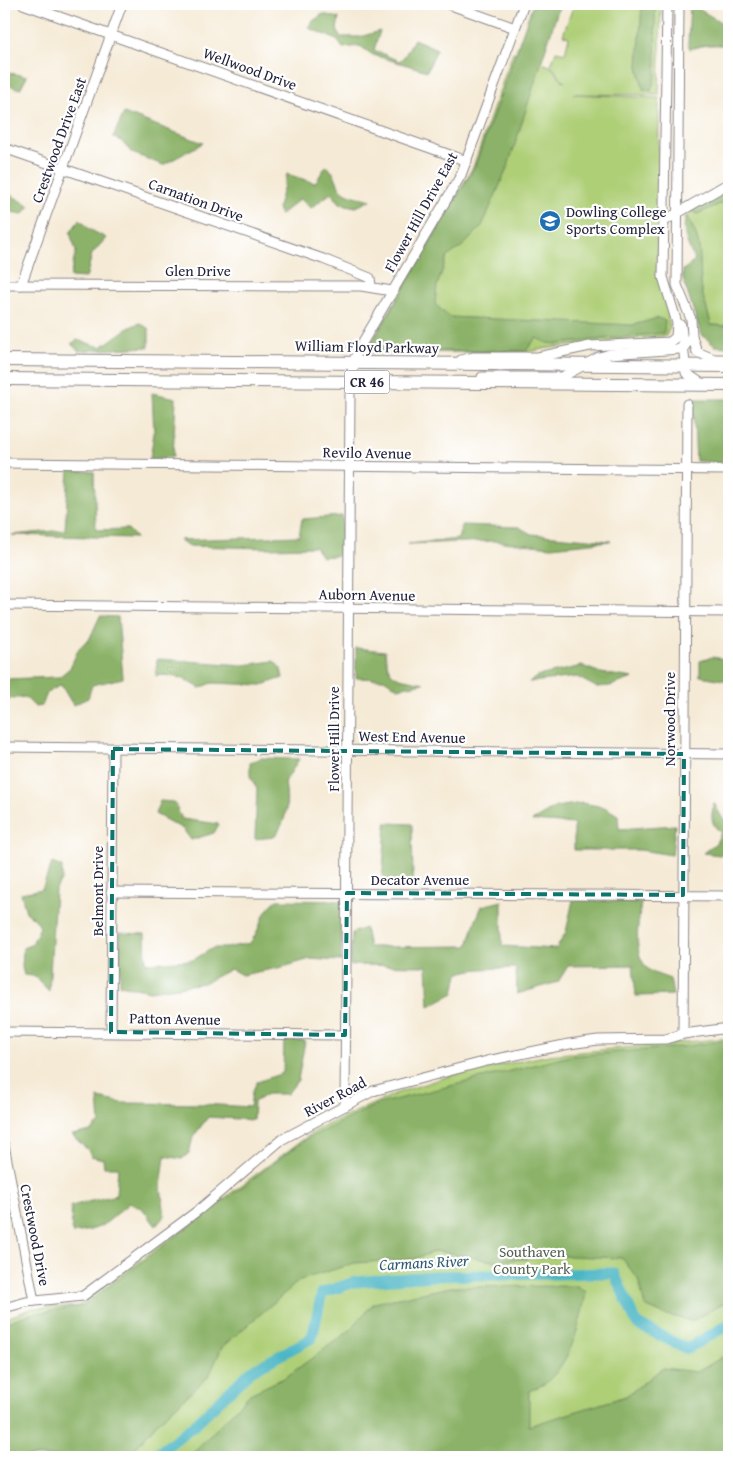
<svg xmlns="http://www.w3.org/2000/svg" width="733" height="1461" font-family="'Gentium Book Plus',serif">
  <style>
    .green { fill: #afcf77; stroke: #687859 }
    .forest { fill: #8bb268; stroke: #566a52 }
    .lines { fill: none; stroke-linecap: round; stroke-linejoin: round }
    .river { stroke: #48b5c5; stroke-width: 11 }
    .minor-casing { stroke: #8c8688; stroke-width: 11 }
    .highway-casing { stroke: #8c8688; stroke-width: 14 }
    .minor { stroke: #fff; stroke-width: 9 }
    .highway { stroke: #fff; stroke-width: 12 }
    .marked { fill: none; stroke: #0f766e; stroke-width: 4; stroke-dasharray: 10 6; stroke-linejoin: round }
    .labels { text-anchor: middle; stroke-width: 4.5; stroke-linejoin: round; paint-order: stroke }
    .shield { fill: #fff; stroke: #646476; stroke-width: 1 }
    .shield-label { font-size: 14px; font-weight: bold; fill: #22223b }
    .street-label { font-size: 15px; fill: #22223b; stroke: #fff }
    .poi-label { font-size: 15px; fill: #22223b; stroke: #fff; text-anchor: start }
    .park-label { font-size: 15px; fill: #535f50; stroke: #fff }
    .water-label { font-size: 16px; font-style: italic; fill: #315d72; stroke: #fff }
  </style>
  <rect width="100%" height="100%" fill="#fff"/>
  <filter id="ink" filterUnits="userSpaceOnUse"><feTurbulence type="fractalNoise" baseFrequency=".02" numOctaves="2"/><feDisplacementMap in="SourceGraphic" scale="10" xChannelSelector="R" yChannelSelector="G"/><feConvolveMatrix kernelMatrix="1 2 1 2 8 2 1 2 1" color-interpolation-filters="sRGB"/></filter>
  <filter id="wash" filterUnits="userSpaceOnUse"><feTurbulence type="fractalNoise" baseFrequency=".0096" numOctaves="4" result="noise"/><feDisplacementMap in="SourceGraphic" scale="20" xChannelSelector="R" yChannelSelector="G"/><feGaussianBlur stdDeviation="1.12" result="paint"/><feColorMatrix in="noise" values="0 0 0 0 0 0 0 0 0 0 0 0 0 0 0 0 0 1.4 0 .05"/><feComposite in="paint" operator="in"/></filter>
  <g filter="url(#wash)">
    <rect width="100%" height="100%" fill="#f5ead5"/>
    <g class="green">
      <path d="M574,4H661L659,95L573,94L659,98L658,275C659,288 666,299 668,311C669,317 668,321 670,327L666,336L549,348L527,352L370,353L368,350L370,344L473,167L513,52L550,66L565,83L551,65L556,51L565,53L569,37L563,35Z"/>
      <path d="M729,200V326L711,325C708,311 702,297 701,283C698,255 703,241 686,216L692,210L697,214Z"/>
      <polygon points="729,1038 729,1457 4,1457 4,1319 33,1308 78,1306 316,1130 397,1093 449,1076 549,1055"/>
    </g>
    <g class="forest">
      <polygon points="533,4 560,4 508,166 482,226 464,245 447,257 437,286 435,304 449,317 633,325 658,318 665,321 664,333 558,344 547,343 536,338 526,351 373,351 370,349 374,340 475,166"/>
      <polygon points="642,4 654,4 655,7 656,76 651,91 643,89 638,66"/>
      <polygon points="690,4 729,27 729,45 706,45 690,49 688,43"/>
      <polygon points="323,14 339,18 337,29 340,37 360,37 380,31 374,50 399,61 404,57 414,39 437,49 427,71 373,55 360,46 343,48 337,40 309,28 313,21"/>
      <polygon points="4,72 27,76 20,89 4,84"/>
      <polygon points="124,113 203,143 163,165 132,153 121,141 113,137"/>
      <path d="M326,166C336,174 334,175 339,186C344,196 361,197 371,200L356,207L341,204L331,193L311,208L300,199L280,215L278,207L287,174L315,183Z"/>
      <polygon points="729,188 729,200 697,214 692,210"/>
      <polygon points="4,194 11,195 30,206 23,214 4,211"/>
      <path d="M686,216C703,241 699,255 701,283C702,297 708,311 711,325L729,326V347L715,346L701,334L683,279V270L695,261C688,245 681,233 686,216Z"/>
      <polygon points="80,219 89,229 106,238 92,254 86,278 70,277 76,251 70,233"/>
      <path d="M140,323L149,329V347L79,351L71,344L77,340L101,347C115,338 124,328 140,323Z"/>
      <polygon points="152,393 176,398 173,457 150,459 154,433"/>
      <polygon points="696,399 729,399 727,463 696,461 693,404"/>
      <polygon points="69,470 94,472 96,530 128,529 136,538 12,535 65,530"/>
      <polygon points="342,516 343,555 322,557 315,547 267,548 190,546 179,540 299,536 302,519"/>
      <polygon points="462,525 519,527 531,534 611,541 551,547 494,541 408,544 458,539"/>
      <polygon points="100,616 118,617 123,678 92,685 88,698 73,705 61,685 47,693 42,706 35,707 25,697 4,699 4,679 59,677 70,668 79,648 89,640"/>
      <path d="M356,648L385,651C388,681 397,677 424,683L398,688L384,679L356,678Z"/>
      <polygon points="712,657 729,660 729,683 724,680 700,676 700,661"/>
      <path d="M157,659L244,665L274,661L281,669L283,678L262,685L212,683L200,688C185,679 174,673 156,676Z"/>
      <polygon points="582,666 601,673 633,678 610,686 596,687 577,677 529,682 538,676"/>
      <path d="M261,758L299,759L285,782C288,804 288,820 274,837L255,839L257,789L250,776V763Z"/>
      <polygon points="160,801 174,802 182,819 219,824 214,833 191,840 183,829 155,814"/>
      <polygon points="582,803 604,807 618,815 619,829 675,825 672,855 640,850 574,850 574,824 532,821 556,807"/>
      <path d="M714,803L721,816L729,824V856L703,853L716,843L721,833C710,823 711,817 714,803Z"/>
      <polygon points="386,823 412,824 413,885 382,886"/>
      <polygon points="52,863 62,867 62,879 55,890 49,991 34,976 24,975 22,967 23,948 32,944 40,927 36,920 26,912 21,893 42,889"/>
      <path d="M277,900L342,901L341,961L310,959L283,967L242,975L231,969L204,983L150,991L120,985V933L145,934L146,963L193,960L213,948H226L250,943C263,926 259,914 277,900Z"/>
      <path d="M573,900L641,902C639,923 631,952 648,969C653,974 663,976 670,979L673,995L636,996L633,965L568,966L558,982L517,994L516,968C500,969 470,967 458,974L454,993L429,1006L427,966L350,965L352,933L365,928L369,947L468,946L474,925L482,906L502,901V946L556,949L566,932Z"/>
      <path d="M284,1040L305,1041L298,1080L287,1094H267L254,1102L253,1120L208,1117L193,1137L189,1153L182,1159L165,1156L161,1187L165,1216L156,1226L142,1208L129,1203C107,1222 104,1230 72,1233L71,1206L116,1195L118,1167H104L103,1159L91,1156L88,1150L72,1135L91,1131L100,1123L98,1098L123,1103L203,1104L250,1107L252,1092L257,1082L283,1073Z"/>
      <polygon points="729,1040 729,1300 692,1321 663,1314 645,1306 638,1279 622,1258 569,1256 492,1261 437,1251 413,1259 355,1263 300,1280 222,1347 209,1376 156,1424 128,1457 4,1457 4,1323 30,1314 83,1306 306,1139 378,1104 570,1056 681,1047"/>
      <path d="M577,1286L586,1292C580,1324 572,1359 547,1382C542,1386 535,1388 529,1391V1426L626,1396L663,1368L697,1372L729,1353V1457H189L250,1394L286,1377L349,1331L374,1303L451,1287Z"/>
    </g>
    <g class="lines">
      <polyline class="river" points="153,1457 193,1426 251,1371 312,1338 322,1293 355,1282 433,1276 614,1273 637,1324 687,1349 729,1324"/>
    </g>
  </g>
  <g filter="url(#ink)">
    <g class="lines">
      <g class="minor-casing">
        <g id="minor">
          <polyline points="23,4 467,161"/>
          <polyline points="448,4 515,28"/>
          <polyline points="679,4 677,285 691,319 692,336 697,352 714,359 729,359"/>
          <polyline points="4,148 323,259 370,278 371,286"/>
          <polyline points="664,221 729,183"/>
          <polyline points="4,285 361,286 392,291"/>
          <polyline points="21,285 122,4"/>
          <polyline points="681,325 686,373 701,383"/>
          <polyline points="461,360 474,357 538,357 590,346 670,342 676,337 677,323 663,277 667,4"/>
          <polyline points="482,377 562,377 599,357 610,354 680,349 685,346 692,336"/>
          <polyline points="4,463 729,470"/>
          <polyline points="4,605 729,612"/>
          <polyline points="4,747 729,754"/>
          <polyline points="111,892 729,896"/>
          <polyline points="4,1032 345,1035"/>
          <polyline points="111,1032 113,749"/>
          <polyline points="683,1034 687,404"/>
          <polyline points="345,1106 350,393 353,362 361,345 461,175 524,4"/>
          <polyline points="4,1145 34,1301"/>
          <polyline points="4,1308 26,1302 83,1296 200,1209 281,1140 373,1091 487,1061 569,1044 598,1040 666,1039 683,1034 729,1028"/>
        </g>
      </g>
      <g class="highway-casing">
        <g id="highway">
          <polyline points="4,360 729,366"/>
          <polyline points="4,379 729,385"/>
        </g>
      </g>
      <use href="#minor" class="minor"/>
      <use href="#highway" class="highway"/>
    </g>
  </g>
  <path class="marked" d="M113,749L684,754L683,895L347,893L345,1035L111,1032Z"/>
  <defs>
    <g id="university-disc" transform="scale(1.125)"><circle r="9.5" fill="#1f6fb2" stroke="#fff"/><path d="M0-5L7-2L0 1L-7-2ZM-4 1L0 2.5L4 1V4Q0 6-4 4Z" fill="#fff"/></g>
  </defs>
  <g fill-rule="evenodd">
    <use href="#university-disc" x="550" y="221"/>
  </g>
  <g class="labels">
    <rect class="shield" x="344.5" y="370.5" width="45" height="23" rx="4"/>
    <g class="shield-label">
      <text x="367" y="387">CR 46</text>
    </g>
    <g class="street-label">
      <text transform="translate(250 69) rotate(20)" y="5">Wellwood Drive</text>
      <text transform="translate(59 140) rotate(-70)" y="5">Crestwood Drive East</text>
      <text transform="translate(196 200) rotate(20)" y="5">Carnation Drive</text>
      <text transform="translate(421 212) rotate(-61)" y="5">Flower Hill Drive East</text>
      <text x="198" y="276">Glen Drive</text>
      <text transform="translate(367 347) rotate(1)" y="5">William Floyd Parkway</text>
      <text transform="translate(367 453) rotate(1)" y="5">Revilo Avenue</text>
      <text transform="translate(367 595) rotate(1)" y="5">Auborn Avenue</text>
      <text transform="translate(670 719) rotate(-90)" y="5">Norwood Drive</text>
      <text transform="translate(412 737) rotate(1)" y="5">West End Avenue</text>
      <text transform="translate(334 739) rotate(-90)" y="5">Flower Hill Drive</text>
      <text x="420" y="885">Decator Avenue</text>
      <text transform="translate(98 891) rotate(-90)" y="5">Belmont Drive</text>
      <text transform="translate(175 1019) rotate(1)" y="5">Patton Avenue</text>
      <text transform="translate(335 1097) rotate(-28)" y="5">River Road</text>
      <text transform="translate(35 1235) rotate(79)" y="5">Crestwood Drive</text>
    </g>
    <g class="poi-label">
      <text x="566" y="217">Dowling College<tspan x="566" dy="17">Sports Complex</tspan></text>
    </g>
    <g class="park-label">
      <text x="532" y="1257">Southaven<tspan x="532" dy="17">County Park</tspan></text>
    </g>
    <g class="water-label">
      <text transform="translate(424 1262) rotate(-3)" y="6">Carmans River</text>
    </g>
  </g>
  <rect width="733" height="1461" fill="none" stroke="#fff" stroke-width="20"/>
</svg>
